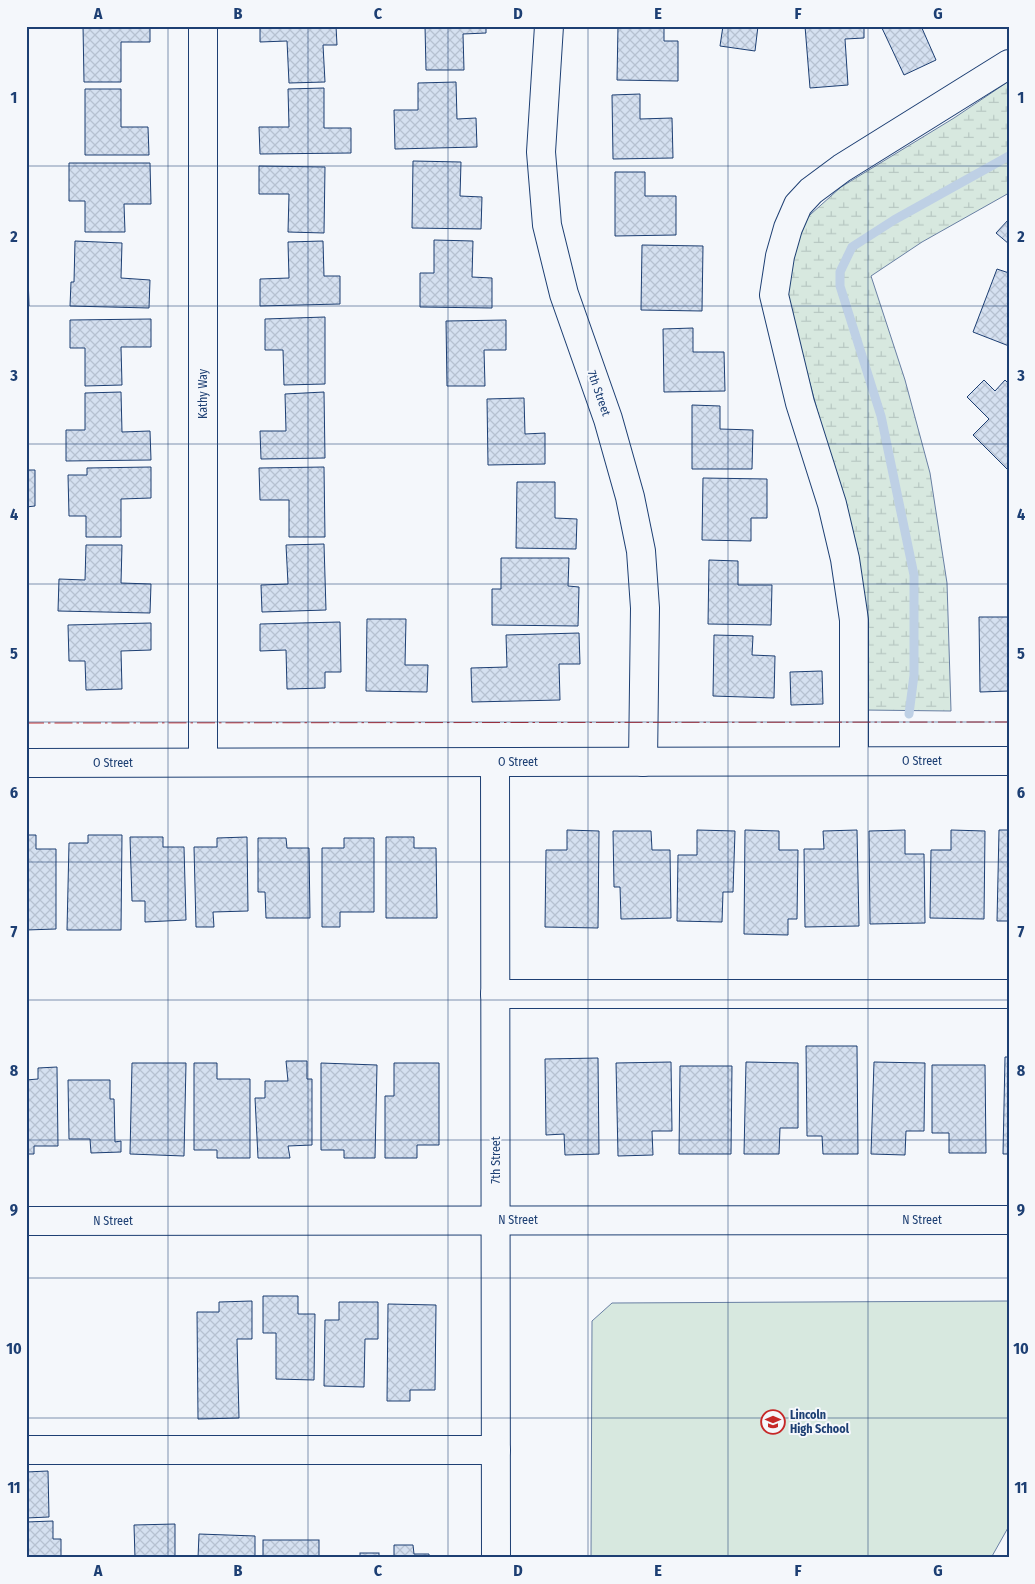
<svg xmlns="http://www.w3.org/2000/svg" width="1035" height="1584" font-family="'Fira Sans Condensed',sans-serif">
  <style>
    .wetland { fill: url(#wetland-marsh); stroke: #687fa3 }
    .pitch { fill: #d7e8df; stroke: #687fa3 }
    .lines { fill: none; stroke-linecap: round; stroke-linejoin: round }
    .stream { stroke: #bed0e5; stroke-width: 9 }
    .building { fill: url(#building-cross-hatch); stroke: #1d3f73 }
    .minor-casing { stroke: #1d3f73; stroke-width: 30 }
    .minor { stroke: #f4f7fb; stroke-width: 28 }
    .power { stroke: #c62828; stroke-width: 1; stroke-dasharray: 18 4 2.5 4; stroke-linecap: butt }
    .grid { fill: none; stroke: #1d3f73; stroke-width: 1; stroke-opacity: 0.55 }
    .labels { text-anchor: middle; stroke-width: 4; stroke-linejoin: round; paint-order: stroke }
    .street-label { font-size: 12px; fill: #1d3f73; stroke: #f4f7fb }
    .poi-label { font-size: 12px; font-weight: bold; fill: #1d3f73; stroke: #f4f7fb; text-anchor: start }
    .neatline { fill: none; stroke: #1d3f73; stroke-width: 2 }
    .grid-label { font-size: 16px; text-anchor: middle; font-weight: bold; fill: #1d3f73 }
  </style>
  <defs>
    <pattern id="wetland-marsh" width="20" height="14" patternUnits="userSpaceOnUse" patternTransform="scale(1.25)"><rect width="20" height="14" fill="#d7e8df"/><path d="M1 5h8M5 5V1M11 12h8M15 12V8" fill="none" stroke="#b8c8c3"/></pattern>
    <pattern id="building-cross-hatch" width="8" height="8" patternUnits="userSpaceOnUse" patternTransform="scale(1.25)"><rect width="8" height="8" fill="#d5e0f0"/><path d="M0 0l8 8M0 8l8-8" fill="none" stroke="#b6c1d1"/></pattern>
  </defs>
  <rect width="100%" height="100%" fill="#f4f7fb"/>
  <polygon class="wetland" points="1009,81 1009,193 922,242 871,276 905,380 930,473 947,583 951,711 862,710 859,567 800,346 786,285 801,223 841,187 954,118"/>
  <polygon class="pitch" points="1009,1301 1009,1526 991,1558 591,1558 592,1321 612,1303"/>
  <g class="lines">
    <polyline class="stream" points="909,714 914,675 914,575 881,416 840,286 840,272 852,247 894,220 1009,156"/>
  </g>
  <g class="building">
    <polygon points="83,26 150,26 150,42 121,42 121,82 84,82"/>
    <polygon points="260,26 336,26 337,45 323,45 325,82 289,83 287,41 260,42"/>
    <polygon points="425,26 486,26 486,33 463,34 464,70 426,70"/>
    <polygon points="618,26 664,26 664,41 678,41 678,81 617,80"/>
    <polygon points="723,26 758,26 755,51 720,46"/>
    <polygon points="805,26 864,26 864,38 845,39 848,85 810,88"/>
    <polygon points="881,26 921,26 936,60 904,75"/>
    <polygon points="456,82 457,119 476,118 477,147 395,149 394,110 418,110 418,83"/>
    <polygon points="324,88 324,128 351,128 351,153 260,154 259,127 289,127 288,89"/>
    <polygon points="85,89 121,89 121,127 148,127 149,155 85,155"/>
    <polygon points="640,94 640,119 672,118 673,158 613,159 612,95"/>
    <polygon points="413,161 461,162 460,196 482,197 481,229 412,228"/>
    <polygon points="69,163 150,163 151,204 124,204 125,232 85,232 85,201 69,201"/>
    <polygon points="259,166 325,167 324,233 288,232 289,194 259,194"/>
    <polygon points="615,172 645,172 645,196 676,196 676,235 615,236"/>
    <polygon points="1009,219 1009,244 996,233"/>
    <polygon points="434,240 473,241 472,277 492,278 492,308 420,307 420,273 434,273"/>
    <polygon points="75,241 122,243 121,278 150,280 149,308 70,306 71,282 74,282"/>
    <polygon points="323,241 324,276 340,276 340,304 260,306 260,279 289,278 288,242"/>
    <polygon points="642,245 703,246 702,311 641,310"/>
    <polygon points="997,269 1009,273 1009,346 973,332"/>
    <polygon points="26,275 28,275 29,306 26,306"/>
    <polygon points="325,317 325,384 284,385 283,350 265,350 265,319"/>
    <polygon points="151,319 151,347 121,347 122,385 85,386 85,348 70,348 70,320"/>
    <polygon points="506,320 506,350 484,350 485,386 447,386 446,321"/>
    <polygon points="693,328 693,352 724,352 725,391 664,392 663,329"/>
    <polygon points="984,380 995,391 1005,380 1009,384 1009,471 973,435 989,419 967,397"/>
    <polygon points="121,392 122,432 150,431 151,460 66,461 66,430 85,430 85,393"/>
    <polygon points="324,392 325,458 261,459 260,431 286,431 285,394"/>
    <polygon points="524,398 525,434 545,433 545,464 488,465 487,399"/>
    <polygon points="692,405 720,406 720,429 753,430 752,469 692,469"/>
    <polygon points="151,467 151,498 121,499 121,537 86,537 86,516 69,516 68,475 87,475 87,468"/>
    <polygon points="324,467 325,537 289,537 289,500 260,500 259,468"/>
    <polygon points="26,470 35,470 35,506 26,507"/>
    <polygon points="703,478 767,479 767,518 751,518 751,541 702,540"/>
    <polygon points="517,482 555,482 555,518 577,519 576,549 516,548"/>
    <polygon points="324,544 326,610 262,612 261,585 288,584 286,545"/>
    <polygon points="86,545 122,545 121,583 151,584 150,613 58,611 59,579 85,580"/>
    <polygon points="501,558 569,558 568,586 579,587 578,626 492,625 492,589 501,589"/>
    <polygon points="709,560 738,561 738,585 772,585 771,625 708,624"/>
    <polygon points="979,617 1009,617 1009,691 980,692"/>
    <polygon points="367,619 406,619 405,665 428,665 427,692 366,691"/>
    <polygon points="340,622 341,672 325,672 325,688 287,689 286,650 260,651 260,624"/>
    <polygon points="151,623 151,650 121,651 122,689 86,690 85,661 69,661 68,625"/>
    <polygon points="579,633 580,664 559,664 560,700 472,702 471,668 507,667 506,635"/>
    <polygon points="714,635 753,636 752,655 775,656 774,698 713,696"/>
    <polygon points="822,671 823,704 791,705 790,672"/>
    <polygon points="567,830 599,831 598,928 545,927 546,850 567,850"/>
    <polygon points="697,830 735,831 733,892 723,892 722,922 677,921 678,855 697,855"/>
    <polygon points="745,830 779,831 779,850 798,850 797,919 788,919 788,935 744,934"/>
    <polygon points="857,830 859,926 805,927 804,849 824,849 823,831"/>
    <polygon points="905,830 905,854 924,854 925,923 870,924 869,831"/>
    <polygon points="951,830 985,831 984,919 930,918 931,850 951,850"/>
    <polygon points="999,830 1009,830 1009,921 997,921"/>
    <polygon points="613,831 651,831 652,850 670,850 671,918 621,919 620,887 614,887"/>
    <polygon points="26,835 36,835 36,849 56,849 56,929 26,930"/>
    <polygon points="88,835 122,835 121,930 67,930 69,843 88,843"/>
    <polygon points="130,837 163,837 163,847 184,847 186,920 145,922 145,901 132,901"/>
    <polygon points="247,837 248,911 213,912 214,927 196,927 194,847 217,847 217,838"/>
    <polygon points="386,837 414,837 414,848 436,848 437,918 386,918"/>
    <polygon points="258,838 286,838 287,848 309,848 310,918 266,918 265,892 258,892"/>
    <polygon points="344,838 374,838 374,912 340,912 340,927 322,927 322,848 344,848"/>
    <polygon points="806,1046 857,1046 858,1154 823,1154 822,1136 807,1136"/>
    <polygon points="1005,1057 1009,1057 1009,1154 1003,1154"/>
    <polygon points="598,1058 599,1154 565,1155 564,1134 546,1135 545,1059"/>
    <polygon points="286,1061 307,1061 307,1079 312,1079 312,1145 288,1146 290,1158 258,1158 255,1098 265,1098 265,1081 288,1081"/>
    <polygon points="671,1062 672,1131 652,1131 653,1155 618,1156 616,1063"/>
    <polygon points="746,1062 798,1063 798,1128 780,1128 779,1154 744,1154"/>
    <polygon points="874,1062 925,1063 924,1131 906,1131 905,1155 871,1154"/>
    <polygon points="132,1063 186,1063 184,1156 130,1154"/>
    <polygon points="194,1063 217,1063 217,1079 250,1079 250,1158 217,1158 217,1150 194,1150"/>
    <polygon points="321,1063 377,1065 375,1158 344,1158 344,1150 321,1150"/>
    <polygon points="394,1063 439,1063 439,1145 417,1145 417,1158 385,1158 385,1096 394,1096"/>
    <polygon points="932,1065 985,1065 986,1153 949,1153 949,1133 932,1133"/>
    <polygon points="680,1066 732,1066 731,1154 679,1154"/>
    <polygon points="57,1067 58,1146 34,1146 34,1154 26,1154 26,1080 38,1079 38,1068"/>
    <polygon points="68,1080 110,1080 110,1099 114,1099 115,1142 121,1141 121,1152 91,1153 90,1139 69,1139"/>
    <polygon points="263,1296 298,1296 298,1314 315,1314 314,1380 276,1379 276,1333 263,1333"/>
    <polygon points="252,1301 252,1339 237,1339 239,1418 198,1419 197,1312 219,1312 219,1302"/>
    <polygon points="339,1302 378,1302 378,1339 365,1339 364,1387 324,1386 325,1320 339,1320"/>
    <polygon points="388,1304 436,1305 435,1390 410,1390 410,1401 387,1401"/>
    <polygon points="48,1471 49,1517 26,1518 26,1472"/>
    <polygon points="53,1521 53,1539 61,1539 61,1558 26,1558 26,1522"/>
    <polygon points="175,1524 175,1558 135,1558 134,1525"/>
    <polygon points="199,1534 255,1536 255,1558 198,1558"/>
    <rect x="263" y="1540" width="56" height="18"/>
    <polygon points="394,1545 413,1545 414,1554 429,1554 429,1558 394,1558"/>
    <rect x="360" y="1553" width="19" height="5"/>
  </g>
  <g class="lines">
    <g class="minor-casing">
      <g id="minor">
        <polyline points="549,26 541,152 547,225 564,294 608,419 630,497 641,551 645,608 643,762"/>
        <polyline points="854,761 854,620 845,559 832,504 800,403 774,295 780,256 788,228 798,205 811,191 842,168 1009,64"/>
        <polyline points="203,762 203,26"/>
        <polyline points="495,762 496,1558"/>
        <polyline points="26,763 1009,761"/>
        <polyline points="495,994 1009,994"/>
        <polyline points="26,1221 1009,1220"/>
        <polyline points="26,1450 496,1450"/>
      </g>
    </g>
    <use href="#minor" class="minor"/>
    <polyline class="power" points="26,723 1009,722"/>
  </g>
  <path class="grid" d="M168,26V1558M308,26V1558M448,26V1558M588,26V1558M728,26V1558M868,26V1558M26,166H1009M26,306H1009M26,444H1009M26,584H1009M26,722H1009M26,862H1009M26,1000H1009M26,1140H1009M26,1278H1009M26,1418H1009"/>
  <defs>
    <g id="school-ring" transform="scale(1.25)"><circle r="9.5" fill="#f4f7fb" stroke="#c62828" stroke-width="1.5"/><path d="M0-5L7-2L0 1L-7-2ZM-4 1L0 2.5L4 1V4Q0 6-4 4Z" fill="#c62828"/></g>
  </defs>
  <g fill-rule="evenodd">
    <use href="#school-ring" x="773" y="1422"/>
  </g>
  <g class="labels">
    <g class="street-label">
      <text transform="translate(599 393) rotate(71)" y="4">7th Street</text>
      <text transform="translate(203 394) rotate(-90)" y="4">Kathy Way</text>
      <text x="922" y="765">O Street</text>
      <text x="518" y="766">O Street</text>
      <text x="113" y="767">O Street</text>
      <text transform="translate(496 1160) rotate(-90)" y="4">7th Street</text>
      <text x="518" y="1224">N Street</text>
      <text x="922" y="1224">N Street</text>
      <text x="113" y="1225">N Street</text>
    </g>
    <g class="poi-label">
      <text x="790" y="1419">Lincoln<tspan x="790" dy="14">High School</tspan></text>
    </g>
  </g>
  <rect width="1035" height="1584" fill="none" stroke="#f4f7fb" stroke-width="55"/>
  <rect x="28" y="28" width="980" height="1528" class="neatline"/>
  <g class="grid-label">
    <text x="98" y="19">A</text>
    <text x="238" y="19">B</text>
    <text x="378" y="19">C</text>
    <text x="518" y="19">D</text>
    <text x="658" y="19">E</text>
    <text x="798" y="19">F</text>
    <text x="938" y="19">G</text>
    <text x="14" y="103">1</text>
    <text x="1021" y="103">1</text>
    <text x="14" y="242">2</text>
    <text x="1021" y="242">2</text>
    <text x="14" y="381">3</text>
    <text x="1021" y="381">3</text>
    <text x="14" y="520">4</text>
    <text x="1021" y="520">4</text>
    <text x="14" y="659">5</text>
    <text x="1021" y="659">5</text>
    <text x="14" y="798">6</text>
    <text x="1021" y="798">6</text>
    <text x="14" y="937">7</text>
    <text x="1021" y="937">7</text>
    <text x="14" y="1076">8</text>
    <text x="1021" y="1076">8</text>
    <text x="14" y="1215">9</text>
    <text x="1021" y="1215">9</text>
    <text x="14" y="1354">10</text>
    <text x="1021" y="1354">10</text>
    <text x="14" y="1493">11</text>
    <text x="1021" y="1493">11</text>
    <text x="98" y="1576">A</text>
    <text x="238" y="1576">B</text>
    <text x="378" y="1576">C</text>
    <text x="518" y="1576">D</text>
    <text x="658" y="1576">E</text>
    <text x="798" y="1576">F</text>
    <text x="938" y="1576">G</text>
  </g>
</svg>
